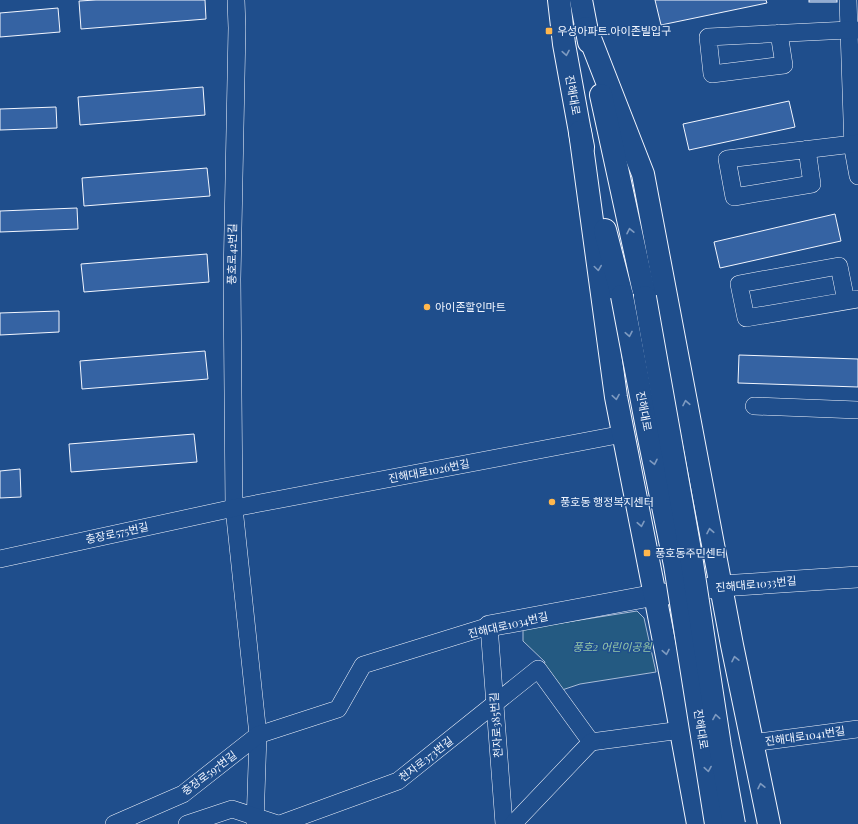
<svg xmlns="http://www.w3.org/2000/svg" width="858" height="824" font-family="'Playfair Display','Noto Sans KR',serif">
  <style>
    .green { fill: #245a82; stroke: #a8bbd7 }
    .building { fill: #3563a3; stroke: #f2f6ff }
    .lines { fill: none; stroke-linecap: round; stroke-linejoin: round }
    .minor-casing { stroke: #f2f6ff; stroke-width: 18 }
    .major-casing { stroke: #f2f6ff; stroke-width: 22 }
    .highway-casing { stroke: #f2f6ff; stroke-width: 24 }
    .minor { stroke: #1f4e8c; stroke-width: 17 }
    .major { stroke: #1f4e8c; stroke-width: 21 }
    .highway { stroke: #1f4e8c; stroke-width: 22 }
    .highway-bridge-casing { stroke: #f2f6ff; stroke-width: 24; stroke-linecap: butt }
    .highway-bridge { stroke: #1f4e8c; stroke-width: 22 }
    .oneway { stroke: #7e9ac0 }
    .poi-dot { fill: #ffb74d; stroke: #1f4e8c; stroke-width: 1.5 }
    .labels { text-anchor: middle; stroke-width: 3; stroke-linejoin: round; paint-order: stroke }
    .poi-label { font-size: 11px; fill: #f2f6ff; stroke: #1f4e8c; text-anchor: start }
    .street-label { font-size: 11px; fill: #f2f6ff; stroke: #1f4e8c }
    .park-label { font-size: 11px; font-style: italic; fill: #97c8a6; stroke: #1f4e8c }
  </style>
  <rect width="100%" height="100%" fill="#1f4e8c"/>
  <polygon class="green" points="637,611 644,618 656,672 580,684 562,690 543,667 545,662 523,641 523,629"/>
  <g class="building">
    <polygon points="96,0 205,0 206,19 81,29 79,1"/>
    <polygon points="655,0 766,0 767,3 661,25"/>
    <rect x="809" y="0" width="28" height="2"/>
    <polygon points="58,8 60,32 0,37 0,13"/>
    <polygon points="203,87 205,115 80,125 78,97"/>
    <polygon points="789,101 795,127 689,150 683,124"/>
    <polygon points="56,107 57,128 0,130 0,109"/>
    <polygon points="207,168 210,196 84,206 82,178"/>
    <polygon points="77,208 78,229 0,232 0,211"/>
    <polygon points="835,214 841,241 720,268 714,242"/>
    <polygon points="207,254 209,282 84,292 81,264"/>
    <polygon points="59,311 59,332 0,335 0,313"/>
    <polygon points="205,351 208,379 82,389 80,361"/>
    <polygon points="739,355 858,359 858,387 738,383"/>
    <polygon points="194,434 197,462 71,472 69,444"/>
    <polygon points="20,469 21,497 0,498 0,471"/>
  </g>
  <g class="lines">
    <g class="minor-casing">
      <g id="minor">
        <polyline points="236,0 237,28 232,279 234,508 258,735 255,824"/>
        <polyline points="848,0 853,149 858,176"/>
        <polyline points="779,33 784,65 712,74 708,37 849,30 858,30"/>
        <polyline points="807,149 812,184 734,197 727,159 853,144 858,143"/>
        <polyline points="846,301 839,266 739,284 746,318 858,299"/>
        <polyline points="754,406 858,410"/>
        <polyline points="0,559 234,508 623,434"/>
        <polyline points="752,743 858,729"/>
        <polyline points="114,824 183,794 258,735 338,709 363,665 489,626 504,824"/>
        <polyline points="187,824 232,809 278,824"/>
        <polyline points="280,824 398,781 538,669 591,742 681,730"/>
        <polyline points="513,824 591,742"/>
      </g>
    </g>
    <g class="major-casing">
      <polyline id="major" points="489,626 655,595 688,592 721,586 858,577"/>
    </g>
    <g class="highway-casing">
      <g id="highway">
        <polyline points="559,0 564,44 580,132 583,147"/>
        <polyline points="581,0 589,42"/>
        <polyline points="586,28 643,174 732,645 769,824"/>
        <polyline points="601,95 645,297"/>
        <polyline points="580,132 616,397 673,687 698,824"/>
        <polyline points="605,230 622,296"/>
      </g>
    </g>
    <use href="#minor" class="minor"/>
    <use href="#major" class="major"/>
    <use href="#highway" class="highway"/>
    <g class="highway-bridge-casing">
      <g id="highway-bridge">
        <polyline points="622,296 648,433 675,565 716,824"/>
        <polyline points="645,297 691,556 720,746 734,824"/>
      </g>
    </g>
    <use href="#highway-bridge" class="highway-bridge"/>
  </g>
  <defs><path id="oneway-chevron" d="M-2-3.5L2.5 0L-2 3.5" fill="none" stroke-width="1.6" stroke-linecap="round" stroke-linejoin="round"/></defs>
  <g class="oneway">
    <use href="#oneway-chevron" transform="translate(566 53) rotate(80)"/>
    <use href="#oneway-chevron" transform="translate(630 231) rotate(-102)"/>
    <use href="#oneway-chevron" transform="translate(598 268) rotate(82)"/>
    <use href="#oneway-chevron" transform="translate(629 334) rotate(79)"/>
    <use href="#oneway-chevron" transform="translate(616 397) rotate(81)"/>
    <use href="#oneway-chevron" transform="translate(686 403) rotate(-101)"/>
    <use href="#oneway-chevron" transform="translate(654 462) rotate(78)"/>
    <use href="#oneway-chevron" transform="translate(641 524) rotate(79)"/>
    <use href="#oneway-chevron" transform="translate(710 531) rotate(-101)"/>
    <use href="#oneway-chevron" transform="translate(666 652) rotate(79)"/>
    <use href="#oneway-chevron" transform="translate(735 659) rotate(-102)"/>
    <use href="#oneway-chevron" transform="translate(716 717) rotate(-99)"/>
    <use href="#oneway-chevron" transform="translate(708 769) rotate(81)"/>
    <use href="#oneway-chevron" transform="translate(761 786) rotate(-102)"/>
  </g>
  <g class="poi-dot">
    <rect x="545" y="27" width="8" height="8" rx="2"/>
    <circle cx="427" cy="307" r="4"/>
    <circle cx="552" cy="502" r="4"/>
    <rect x="643" y="549" width="8" height="8" rx="2"/>
  </g>
  <g class="labels">
    <g class="poi-label">
      <text x="557" y="35">우성아파트.아이존빌입구</text>
      <text x="435" y="311">아이존할인마트</text>
      <text x="560" y="506">풍호동 행정복지센터</text>
      <text x="655" y="557">풍호동주민센터</text>
    </g>
    <g class="street-label">
      <text transform="translate(573 95) rotate(80)" y="4">진해대로</text>
      <text transform="translate(232 254) rotate(-89)" y="4">풍호로42번길</text>
      <text transform="translate(644 411) rotate(79)" y="4">진해대로</text>
      <text transform="translate(429 471) rotate(-11)" y="4">진해대로1026번길</text>
      <text transform="translate(117 533) rotate(-12)" y="4">충장로575번길</text>
      <text transform="translate(756 584) rotate(-5)" y="4">진해대로1033번길</text>
      <text transform="translate(508 625) rotate(-13)" y="4">진해대로1034번길</text>
      <text transform="translate(496 725) rotate(-94)" y="4">천자로385번길</text>
      <text transform="translate(701 729) rotate(81)" y="4">진해대로</text>
      <text transform="translate(805 736) rotate(-8)" y="4">진해대로1041번길</text>
      <text transform="translate(426 759) rotate(-38)" y="4">천자로373번길</text>
      <text transform="translate(209 773) rotate(-37)" y="4">충장로597번길</text>
    </g>
    <g class="park-label">
      <text x="612" y="651">풍호2 어린이공원</text>
    </g>
  </g>
</svg>
